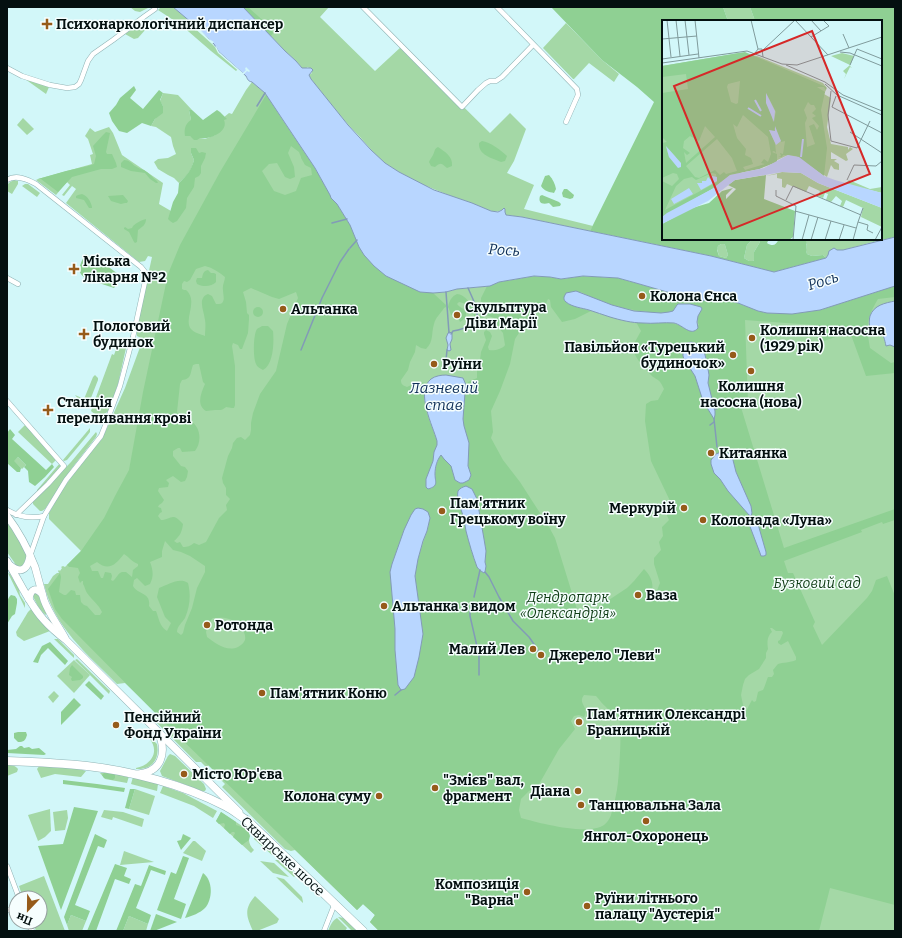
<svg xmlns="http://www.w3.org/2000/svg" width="902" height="938" font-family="Bitter,serif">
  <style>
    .green { fill: #a4d8a6 }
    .forest { fill: #8fd093; fill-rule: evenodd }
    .water { fill: #b8d6ff; stroke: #829bb7 }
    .pier { fill: #d2f7f9 }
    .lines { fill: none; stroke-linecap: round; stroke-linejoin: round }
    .stream { stroke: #829bb7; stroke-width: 1.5 }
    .street-casing { stroke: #90b3b5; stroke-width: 5.5 }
    .secondary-casing { stroke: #90b3b5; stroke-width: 8 }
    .primary-casing { stroke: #90b3b5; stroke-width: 9 }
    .street { stroke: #fff; stroke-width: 4.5 }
    .secondary { stroke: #fff; stroke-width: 7 }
    .primary { stroke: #fff; stroke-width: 8 }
    .poi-dot { fill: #965b1a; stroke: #f6fefe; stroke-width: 1.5 }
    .labels { text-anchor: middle; stroke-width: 3; stroke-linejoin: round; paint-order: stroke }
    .poi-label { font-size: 14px; font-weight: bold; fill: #041010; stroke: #f6fefe; text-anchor: start }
    .park-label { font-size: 14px; font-style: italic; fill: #0f3d15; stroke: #f6fefe }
    .street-label { font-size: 14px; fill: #041010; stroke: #f6fefe }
    .water-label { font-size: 15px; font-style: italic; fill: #0e2f58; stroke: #f6fefe }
    .inset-river { fill: none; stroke: #b8d6ff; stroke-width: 2 }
    .inset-road { fill: none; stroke: #809b9c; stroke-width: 1 }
    .view { fill: #d62828; fill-opacity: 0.15; stroke: #d62828; stroke-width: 2 }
    .inset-edge { fill: none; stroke: #041010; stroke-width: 2 }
  </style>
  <rect width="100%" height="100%" fill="#d2f7f9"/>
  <g class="green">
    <polygon points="130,7 150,7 140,12 135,11"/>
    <polygon points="161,7 173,7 192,23 213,43 212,44 215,47 216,46 219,52 238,69 236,71 211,51 181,25 158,10"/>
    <path d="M243,7H329L320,17L375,71L402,46L490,133L510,113L526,129L514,161L507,173L534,185L524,209L593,226L590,231L522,217L506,215L502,210C492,215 478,205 468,202C440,192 410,181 385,163C376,156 368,146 360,137C342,119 327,99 311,79L309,75L312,73L308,67L305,69L302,68L296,61L285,51Z"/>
    <polygon points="723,7 750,7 755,21 728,21"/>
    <polygon points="566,23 602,60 619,74 614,82 589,63 574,79 573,79 543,48"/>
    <polygon points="140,25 145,26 146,29 138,38 134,39 125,34 135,27"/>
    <polygon points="25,79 49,87 46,94"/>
    <path d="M252,82L265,93L350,225L433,293L446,292L457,289L490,286L636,283L674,294L696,298L792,314L895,286V931H379L370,922L375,915L363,904L357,910L295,850L291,851L285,849L222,787L225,784L217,776L218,775L209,765L206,767L201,762H196L155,721L156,713L125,683L117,684C88,655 53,626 44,584H48L53,576L57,573H59L58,571L59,570L60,571L62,568L61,567L63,566L65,567L81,551L49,519V513L59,495L79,466L102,439L125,388L143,339L137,336L136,330L152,257L148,256L145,261L139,262L66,203L76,189L72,186L64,196L62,195L70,185L67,182L56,195L36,180L38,179L92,164L90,155L93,154L88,139L85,136L90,128L95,132L109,127L113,133L122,155L163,183L159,204L171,211L177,202L199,153H191L194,160C191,172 188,174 179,183L174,178L168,175L158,169L154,162L158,159L168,158L176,154L173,146L171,137L156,127L151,126L155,119L163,106L160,101L163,93L178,95L192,110H189L191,120L190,136L205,139L215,135L223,118L229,113L232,114L246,90Z"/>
    <polygon points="23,118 34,129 27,135 17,125"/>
    <polygon points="14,180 18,181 18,184 12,194 7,191 7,185 10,182"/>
    <polygon points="25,184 28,184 40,193 37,197 22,186"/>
    <polygon points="751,239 759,239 760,242 754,252 754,260 753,261 749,261 744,258 747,245 750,242"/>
    <polygon points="800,239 869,239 873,242 843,250 837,250 828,255 826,258 823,255 812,256 807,254 806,250 807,244"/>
    <polygon points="721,244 724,244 725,245 728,255 726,258 719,256 717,249 718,246"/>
    <path d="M118,344L126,348L118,384L109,410C104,416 97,417 91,411L92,408L112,354L114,355Z"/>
    <polygon points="95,375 98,378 98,380 87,408 85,407 75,395 84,399 93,377"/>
    <polygon points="26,424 56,460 52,464 18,432"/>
    <polygon points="90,428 90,432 87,436 67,460 64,461 63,460"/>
    <polygon points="96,432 97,434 96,437 72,468 45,509 42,511 40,511 33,504 33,501 71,462"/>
    <polygon points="18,457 26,465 22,469 13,461"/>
    <polygon points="60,463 61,464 60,468 37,492 37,490"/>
    <polygon points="7,522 17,537 26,554 27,557 23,565 20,567 16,565 7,552"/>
    <polygon points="8,573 10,574 19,589 20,595 25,603 25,608"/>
    <path d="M36,593L38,594L46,612V615C40,611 36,603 33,596L34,594Z"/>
    <polygon points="31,609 50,631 24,641 17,636 16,632 28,612"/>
    <polygon points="54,639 58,639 74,655 74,658"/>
    <polygon points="77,659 110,691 109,694 75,660"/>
    <polygon points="74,660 90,675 74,693 57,676"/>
    <polygon points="54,691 59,696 53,703 48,697"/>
    <path d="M150,737L157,744C160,759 152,770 136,769V768C152,765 160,751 149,738Z"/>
    <polygon points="170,754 175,756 204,784 206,789 205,791 202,791 162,776 160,771 168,756"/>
    <path d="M7,765C11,765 15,765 18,769L17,772L7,776Z"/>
    <polygon points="40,765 76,768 86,771 81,777 55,774 41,778 37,769"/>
    <polygon points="100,773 109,773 129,776 127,783 105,779"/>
    <polygon points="133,777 158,784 157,791 131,784"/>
    <polygon points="163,786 183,793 217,811 213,818 194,806 160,793"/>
    <polygon points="135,789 155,796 149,815 129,809"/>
    <polygon points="50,809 51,831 45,837 38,841 28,815"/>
    <polygon points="67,810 68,818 65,830 55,831 53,812"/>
    <polygon points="104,810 123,812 144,819 142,827 113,817 112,820 101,817"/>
    <path d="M221,812L248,830C250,839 247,843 254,850L251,853L216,821Z"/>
    <polygon points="254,836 256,836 274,853 274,855 272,855 254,839"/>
    <polygon points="193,841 195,841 206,851 202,861 183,853"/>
    <polygon points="124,851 154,862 120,865"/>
    <polygon points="275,860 281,860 296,875 294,877"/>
    <polygon points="260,861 274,863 289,877 273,873"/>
    <polygon points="44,876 65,931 36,931 33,922 40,922 40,898 23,898 19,886"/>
    <polygon points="276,877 284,879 302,897 303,902 303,903"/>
    <path d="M255,896L279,919L277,923L257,931H253C247,917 243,910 255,896Z"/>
    <polygon points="71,915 86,921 82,931 69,931 67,925"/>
    <polygon points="129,916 148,924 146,931 123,931"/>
    <polygon points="338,917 344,918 358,931 352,931"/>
    <path d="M337,918L347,928L345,931H328C330,926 332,921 337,918Z"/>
  </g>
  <g class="forest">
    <path d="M243,7H248C254,13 271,26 273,33L271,36Z"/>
    <path d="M551,7H723L728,21H663V239H751L750,242L747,245L744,258L749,261H753L754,260V252L760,242L759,239H772L768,241L767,243C773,247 776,245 779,239H804C809,243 805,249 807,254L812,256L823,255L826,258L774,272L711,256L590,231L654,102L637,87L602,60ZM721,244H724L725,245L728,255L726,258L719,256L717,250L718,246Z"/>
    <polygon points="750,7 895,7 895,237 873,242 869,239 881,239 881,21 755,21"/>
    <polygon points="134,86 136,90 130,98 143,109 159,90 163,93 160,100 163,106 163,113 155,119 151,126 142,123 127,133 119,131 112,121 109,113 116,105 120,98"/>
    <path d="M266,95L315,168L330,195L331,198L337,204L350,225L359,247L420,292L433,293L446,305V307L444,308C441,313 435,318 434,324C431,334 434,341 426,349L421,348L416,345L415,352L410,362L408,370L401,380C401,384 402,385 407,387L418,382L428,383C418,402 431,422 437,441V445L434,452L433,461L426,484L431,489L435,485C435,475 435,464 441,455C444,459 449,462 451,466C453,471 453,477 456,481C461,485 470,482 471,476C471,471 468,468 468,464C467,457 470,449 468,442C468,437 465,432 464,427C462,419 463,392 467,384C468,381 473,380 477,378V366L480,360L481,352L486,340L484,334V332L486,330L490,332L492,336L488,347L489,350C494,351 503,349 505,345L503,333L497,326L494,318L486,315L481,320H479L481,312V298L487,286L499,282L534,276L550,277L561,279L583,276L618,278L636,283L674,294L696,298L703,301L709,298L715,297L738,303L758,311L767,313L792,314L820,310L895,286V297L878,299C866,319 866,326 870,348L891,363L895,362V373L866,376L850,332L818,343L814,325L745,320L748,402L740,404L784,548L895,509V520L883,524L882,522L861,530L862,532L784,561L788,573H793L815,622L813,626L822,645L867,598L872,591L876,580L887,576L895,596V905L830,888L819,931H379L370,922L375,915L363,904L357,910L173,731L62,619L55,609L48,589L60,573L61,577L59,592L64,595H66L71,590L75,591L76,595H80L81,602L84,605L87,606L95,615H100L102,612C99,605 92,600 87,593C85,590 85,587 83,584V581H82L80,583L78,577L80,573L78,568L71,567H69L67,565L81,551L104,518L115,496L129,470L143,392L168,274L180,245L220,172ZM291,146L299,152L301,157V158L305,165L311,168L312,175L301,178L296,191L285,195L274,191L262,171L269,164L277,163L285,177L290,179L295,177L294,167L288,153ZM205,266C213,268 219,272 225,277C225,281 222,285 223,290C223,296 227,305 216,304L212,296L208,294C197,298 204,311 205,320C206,325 205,331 205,336C201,334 194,333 191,329C183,319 199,301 186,290H184L182,289V284L184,281L187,282L190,280L196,269ZM251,288L272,297L279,299L296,292L298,298L287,324L276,371L260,394L253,413L251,423V430L250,435L245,440L241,437L237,438L233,443L232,448L228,456L222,478L223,483L226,488V495L230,499L226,505L227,510L219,518L206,542L199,545L194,543C190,546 188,547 183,547L180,542L177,543L174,541C180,536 182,532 183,524C172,511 171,520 161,520L158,516L160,513L162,512L161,508L158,507L159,505L162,503L164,500L158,491L159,488L168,487L169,483L166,480L173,476L181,482L185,481L187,477L188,471L185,467L181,466L173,456V451L178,448H180L182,452L195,451C202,442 201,426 190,421C186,419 182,419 178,416L177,412L180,384L182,380C192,379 190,373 193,365L196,364H199L203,382L205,384C201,393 196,405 206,411C209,411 212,410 215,410C221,410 221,411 226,407L232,408H234L235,405V366L232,346L233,343L238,345L240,349H242L248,333L249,319V315L247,313L246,302L243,292ZM581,292C602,303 625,310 649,312C657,313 665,314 673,311C674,309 675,307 677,305C683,299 696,307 701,311C698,315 696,320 699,325L687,330C683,327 680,325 675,324C663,321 649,324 636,322L641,331L636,340L632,348C636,358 641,365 649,373C656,381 659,377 664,389L658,400L651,401L646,404L645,421L651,461L671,503L669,505L665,511L669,520L662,527L663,536L659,542L661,550L654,558V564L660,583L654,598H651C654,586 653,578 644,569L634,581L627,588L580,619L555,538L549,527L520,482L503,460L491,438L493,432L491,411L500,391L510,364L515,339L530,316L543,310L548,299L550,300L551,307L562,322L575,319L591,311L579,308ZM691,342L698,343L704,351L707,363L709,375L708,383L715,411L714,419L703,401L695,376L684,359L683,356ZM721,452L732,456L736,472L744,493L748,499L749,515L725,487L711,460L716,454ZM462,487L477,499L486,551L485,562L486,566L484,572L481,571L478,568L475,560L473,554L466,530L464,520L459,501L458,492ZM411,515H429V525L418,559L415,576L423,634L401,690L398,685L395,650V629L390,572L392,564L404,530ZM165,541L173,550L181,552L190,556L205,566V572L197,588L192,608L185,625L183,633L181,635L177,632C177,626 182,623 185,618C190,606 191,595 188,583C179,577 168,585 159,588L157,597L165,617L171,623L167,631C159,626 159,618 156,611H153L149,606C151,592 138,595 133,586L134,580L137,578L145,586L150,584C154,576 153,570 150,562L162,557V551ZM124,554C129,557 132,562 138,564V566L133,570L132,577L126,572H122C117,574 117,578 113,581L111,580L112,576L111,573L105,572L103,578H101L98,571H92L90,566L97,562C109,572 116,564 124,554ZM213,618C219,618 224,617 229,619C237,621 247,631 245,640C244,643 241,645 238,647C227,652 216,644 207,637L206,632L207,629L205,626L206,623L210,622L211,620ZM770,628H772L776,631H782L783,633L780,640L778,641V643L781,645L788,641L796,657V660C790,663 783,662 778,664C777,665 774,669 773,670L774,674L772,677H768C767,679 764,689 763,690C761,691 759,691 758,692L756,701L754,702L752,700L746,711L743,705L741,695L743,685L745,679L749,675L759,669L766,658V653L768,649C767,643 767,636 772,632ZM584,695L596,696C600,700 602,704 606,707C609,711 616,713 618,716C623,722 619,772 618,782C617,793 614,804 611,815C610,818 607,823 604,825C588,836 539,823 521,818L519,810L521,799L529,791L538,786L559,749L575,729L571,721L574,716L579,715L584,717C590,707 577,704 584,695Z"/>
    <path d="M189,110H192L203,120L217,110L220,112L227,119L224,120C229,132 209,140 200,138L197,140H194L190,136H185C184,129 185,124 191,120Z"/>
    <polygon points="106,132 110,133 106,152 107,154 112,154 116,163 117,167 112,169 101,169 72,177 58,192 41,179 38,179 66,171 88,166 94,164 96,156 93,146 103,135"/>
    <path d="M482,141C490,142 502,151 507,156L505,161L501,162C492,158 478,155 479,143Z"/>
    <path d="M438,147C445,152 453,156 452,166L447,168C441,163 441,162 435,167L431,166L429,162C430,159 432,157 433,155C435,151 434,149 438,147Z"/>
    <path d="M191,148H196L199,153L202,152L206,153L205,158L201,166V173L199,176L195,178L194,187L187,198L186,208L177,221L173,223L170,221L168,219L173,202L178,193L179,183C187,175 191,171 194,160L191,153Z"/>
    <path d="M124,160C129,160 131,163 135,166C138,168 141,169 144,170C149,173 153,178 157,181L158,183H156L150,179L145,173L131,171L121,167V163Z"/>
    <path d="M549,175C553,179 555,184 556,189L554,193C549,192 544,191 541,186L545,176Z"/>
    <polygon points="564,189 567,189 574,195 573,198 570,199 563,197 562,193"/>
    <path d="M82,194C88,196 91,202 92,207V208H89L84,200L76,198V196L78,195Z"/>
    <polygon points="123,195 128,201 127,203 125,203 121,204 111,201 108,196"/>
    <path d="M542,195L559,202L561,204L560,206L553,207L549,203C542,205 538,203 540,196Z"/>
    <path d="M146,219C146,225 142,227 138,230L137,242L135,243L134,242L129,232L124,229V228L125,227L128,229L132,228L133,226C136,223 142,220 146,219Z"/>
    <path d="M86,254L99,265L102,262L122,277L114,288C107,286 100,283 93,281C90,279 86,278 84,277C75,271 82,260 86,254Z"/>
    <path d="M208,270L211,273H214L216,274V282C212,287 202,287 197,284L196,281L197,278H202C203,274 203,271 208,270Z"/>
    <path d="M457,294C464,294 473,305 475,312C476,314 476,315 475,318C472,310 468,303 459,302L457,304C459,307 463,308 465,310C468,315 464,320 460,322L458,317L451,315L449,309L448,307C449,301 452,296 457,294Z"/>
    <circle cx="258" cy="312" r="5"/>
    <path d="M262,326H268L273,331C274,341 274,364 263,370C260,368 257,367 256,364C253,358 253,335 257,329C258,328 261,327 262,326Z"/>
    <polygon points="10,429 15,435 12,439 46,470 52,464 54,467 45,477 35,486 29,482 28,471 24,467 26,465 18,457 14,461 21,468 20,472 17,472 7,463 7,433"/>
    <path d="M11,595L15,596L17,599V603L15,614L12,616L7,624C7,616 4,601 11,595Z"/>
    <polygon points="50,642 68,661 65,665 48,648 41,655 38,663 33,662 42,646"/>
    <polygon points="72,665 83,676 83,678 80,680 72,681 71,679 72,677 69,675 70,668"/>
    <polygon points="89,681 104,696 101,700 85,685"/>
    <polygon points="74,698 81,705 61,725 61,712"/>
    <path d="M18,732H26L27,735C25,741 24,742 18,742L14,738V733Z"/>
    <polygon points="20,746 22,746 24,748 29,747 32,749 39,748 46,754 44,755 7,753 7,750 16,749"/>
    <polygon points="104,773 115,774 115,778 113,780 104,778 102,775"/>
    <polygon points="63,780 97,784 125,788 124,792 96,788 63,784"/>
    <polygon points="130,789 135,789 129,809 125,808"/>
    <polygon points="74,807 98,811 61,910 38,846 63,844"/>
    <polygon points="221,812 236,822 236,825 239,826 241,827 244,827 248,830 250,836 249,840 242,845 233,837 235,833 234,832 232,832 230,834 224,828 225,825 224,823 219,824 216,821"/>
    <polygon points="95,834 107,840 104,848 98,846 75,905 90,911 86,921 71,915 67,925 64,917"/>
    <polygon points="183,834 191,838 181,850 177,841 181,840"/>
    <polygon points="183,856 189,858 174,899 186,904 181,919 157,910 171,872 176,874"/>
    <polygon points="115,864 127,868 124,876 131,879 129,884 115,879 96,931 87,931"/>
    <polygon points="149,865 166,871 165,875 151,870 136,908 151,915 148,924 129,916 123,931 116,931 135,884 141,886"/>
    <path d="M203,873C213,880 213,899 205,908C200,913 192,916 185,918Z"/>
    <polygon points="156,914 177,922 154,931 150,931"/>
  </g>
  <g class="water">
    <path d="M173,7H243L285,51L296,61L302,68H311L313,70L309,75L311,79L348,125L371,150L385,163L399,172L434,190L472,203L491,211L498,212L502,210L504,208L505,209V212L506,215L522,217L711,256L774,272L826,258L828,255L829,251L834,248L837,250H843L895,237V286L820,310L792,314L767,313L758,311L738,303L715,297L709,298L703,301L696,298L674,294L636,283L618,278L583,276L561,279L550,277L534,276L499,282L490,286L457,289L446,292L433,293L420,292L386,276L374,266L364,255L359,247L350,225L337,204L331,198L330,195L315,168L265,93L252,82C248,81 248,80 246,76L219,52L214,44L192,23Z"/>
    <path d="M576,291L612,305L634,311L661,313L669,312L673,311L677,305L678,304H690L701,307L702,309L698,316L697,322L698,328C691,337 683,325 674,323C664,322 653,324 643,323C632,323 620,320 610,317C603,315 596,312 589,310C582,308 572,307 566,302C564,300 564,300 564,297L566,293Z"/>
    <path d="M895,301V347L890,345L886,346C883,332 883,334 870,329C869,324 869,320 870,316C874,305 885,303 895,301Z"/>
    <polygon points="449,332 452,333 452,339 450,344 451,350 449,351 447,350 448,345 446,338 448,333"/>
    <polygon points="691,342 701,345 704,351 707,363 709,375 708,383 715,411 715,415 714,419 703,401 695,376 684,359 683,356 683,346 685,344"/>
    <path d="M446,375L463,378L466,385L465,393L463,419L464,426L469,443L468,466L471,475L469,480L463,483H460L455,480L451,466L444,459L441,455C437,460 435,467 435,474C435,482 439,486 428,489L426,487V479L433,461L434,452L437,445V441C433,426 415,392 431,379C435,376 441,375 446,375Z"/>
    <polygon points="721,452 727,453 730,454 732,456 736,472 751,506 752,513 751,516 749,515 728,491 720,479 714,473 711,464 711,460 716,454"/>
    <path d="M466,486L472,489L477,499L484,539L486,551L485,562L486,566L485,572L484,573C481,571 479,570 477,567C473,556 469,543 466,531C465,527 465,523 464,519C462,511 456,499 458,491C460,488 463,487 466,486Z"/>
    <polygon points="418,508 423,509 428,512 430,518 427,531 423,541 418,559 415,576 423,634 419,657 414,677 405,689 401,690 398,685 395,650 395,629 390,572 392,564 404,530 411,515 415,509"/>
    <polygon points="754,520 758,524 766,552 766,555 764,556 761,556 760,553 749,524 750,522"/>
  </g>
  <g class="pier">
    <polygon points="194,23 209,39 214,42 212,44 191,25"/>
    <polygon points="216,46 219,52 243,73 246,70 245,69 246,67 250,71 249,72 247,71 243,75 218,53 215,47"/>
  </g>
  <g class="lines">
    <g class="stream">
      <polyline points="257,106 265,93"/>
      <polyline points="332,223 347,219"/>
      <polyline points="350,248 357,240"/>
      <polyline points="446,292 449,333"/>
      <path d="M451,334L453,331C486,325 479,312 468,288"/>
      <polyline points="301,350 322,298 340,262 349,249"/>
      <polyline points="446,360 447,350"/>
      <polyline points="715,409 717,409"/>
      <polyline points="714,419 717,447"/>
      <polyline points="710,425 714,422"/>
      <polyline points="485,572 489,577 499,597 506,609"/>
      <polyline points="474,597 480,570"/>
      <polyline points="473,602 470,611 470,616 479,655 479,675"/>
      <polyline points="506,609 513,621 529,637 536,647"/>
      <polyline points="537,649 538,651"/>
      <polyline points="534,650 536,649"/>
      <polyline points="395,695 401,690"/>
    </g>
    <g class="street-casing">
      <g id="street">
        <polyline points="363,7 462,107 478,90 486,83 490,81 496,81 502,77 533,45"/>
        <polyline points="497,7 577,89 578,95 566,122"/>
        <polyline points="7,68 22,76 50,85 67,88 75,87 79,84 81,80 88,61 93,54 113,40 145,16 155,9"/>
        <path d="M7,180C16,174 27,179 36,184L141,267L145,272L146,277L133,337L120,386L105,426L101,436L66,480L44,516L30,556"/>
        <polyline points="7,278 18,284"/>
        <polyline points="7,401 64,466 48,484 16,515"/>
        <path d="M7,510C19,517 31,519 44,516"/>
        <polyline points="7,866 19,898"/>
        <polyline points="7,910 16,909"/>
        <polyline points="28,922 32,931"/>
        <polyline points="324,931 333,908 334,903"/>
      </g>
    </g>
    <g class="secondary-casing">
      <g id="secondary">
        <path d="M7,516C19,532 28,549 35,567C38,578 41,589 44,600C49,614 58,625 65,638"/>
        <path d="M7,561C19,580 28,602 43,619C50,627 58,634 66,640L239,812"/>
        <path d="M11,566C23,575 28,567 30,556"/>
        <path d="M29,599C31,589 35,587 42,594"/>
        <path d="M138,774C161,772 167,754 159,734"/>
      </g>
    </g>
    <g class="primary-casing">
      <path id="primary" d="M7,761C34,762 60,763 87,766C132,771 184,785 225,806C233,810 240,816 248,821L363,931"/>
    </g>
    <use href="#street" class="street"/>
    <use href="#secondary" class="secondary"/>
    <use href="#primary" class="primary"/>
  </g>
  <g class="poi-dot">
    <path d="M45 18h4v4h4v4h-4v4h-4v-4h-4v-4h4z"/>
    <path d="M72 263h4v4h4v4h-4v4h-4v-4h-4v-4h4z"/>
    <circle cx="642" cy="296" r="4"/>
    <circle cx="283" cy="309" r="4"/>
    <circle cx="457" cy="315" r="4"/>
    <path d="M82 328h4v4h4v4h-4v4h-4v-4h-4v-4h4z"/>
    <circle cx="752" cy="338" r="4"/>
    <circle cx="733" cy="355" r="4"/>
    <circle cx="434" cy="364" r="4"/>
    <circle cx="751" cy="371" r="4"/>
    <path d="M46 404h4v4h4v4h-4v4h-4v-4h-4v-4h4z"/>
    <circle cx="711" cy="453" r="4"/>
    <circle cx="684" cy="508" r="4"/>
    <circle cx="442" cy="511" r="4"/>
    <circle cx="703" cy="520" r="4"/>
    <circle cx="638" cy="595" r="4"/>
    <circle cx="384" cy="606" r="4"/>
    <circle cx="207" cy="625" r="4"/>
    <circle cx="533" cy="649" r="4"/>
    <circle cx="541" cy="655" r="4"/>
    <circle cx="262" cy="693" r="4"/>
    <circle cx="579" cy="722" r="4"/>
    <circle cx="116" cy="725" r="4"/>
    <circle cx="184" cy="774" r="4"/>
    <circle cx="435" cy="788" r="4"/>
    <circle cx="578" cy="791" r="4"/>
    <circle cx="379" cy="796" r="4"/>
    <circle cx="581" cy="805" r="4"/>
    <circle cx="646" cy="821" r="4"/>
    <circle cx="527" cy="892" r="4"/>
    <circle cx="587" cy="906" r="4"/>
  </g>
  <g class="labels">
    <g class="poi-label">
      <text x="56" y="29">Психонаркологічний диспансер</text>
      <text x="83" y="266">Міська<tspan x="83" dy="16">лікарня №2</tspan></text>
      <text x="650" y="301">Колона Єнса</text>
      <text x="465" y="312">Скульптура<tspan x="465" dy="16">Діви Марії</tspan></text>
      <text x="291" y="314">Альтанка</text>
      <text x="93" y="331">Пологовий<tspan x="93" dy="16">будинок</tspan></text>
      <text x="760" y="335">Колишня насосна<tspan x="760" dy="16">(1929 рік)</tspan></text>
      <text x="725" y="352" text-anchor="end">Павільйон «Турецький<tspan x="725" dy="16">будиночок»</tspan></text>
      <text x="442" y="369">Руїни</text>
      <text x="751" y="391" text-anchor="middle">Колишня<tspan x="751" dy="16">насосна (нова)</tspan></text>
      <text x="57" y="407">Станція<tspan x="57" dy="16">переливання крові</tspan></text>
      <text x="719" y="458">Китаянка</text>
      <text x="450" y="508">Пам'ятник<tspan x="450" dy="16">Грецькому воїну</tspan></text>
      <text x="676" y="513" text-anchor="end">Меркурій</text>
      <text x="711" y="525">Колонада «Луна»</text>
      <text x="646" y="600">Ваза</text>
      <text x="392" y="611">Альтанка з видом</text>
      <text x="215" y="630">Ротонда</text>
      <text x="525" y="654" text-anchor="end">Малий Лев</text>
      <text x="549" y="660">Джерело "Леви"</text>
      <text x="270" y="698">Пам'ятник Коню</text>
      <text x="587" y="719">Пам'ятник Олександрі<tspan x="587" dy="16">Браницькій</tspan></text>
      <text x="124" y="722">Пенсійний<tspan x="124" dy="16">Фонд України</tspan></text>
      <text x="192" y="779">Місто Юр'єва</text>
      <text x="443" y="785">"Змієв" вал,<tspan x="443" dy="16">фрагмент</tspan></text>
      <text x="570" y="796" text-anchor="end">Діана</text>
      <text x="371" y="801" text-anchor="end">Колона суму</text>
      <text x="589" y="810">Танцювальна Зала</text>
      <text x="646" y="841" text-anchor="middle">Янгол-Охоронець</text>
      <text x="519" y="889" text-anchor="end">Композиція<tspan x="519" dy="16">"Варна"</tspan></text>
      <text x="595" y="903">Руїни літнього<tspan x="595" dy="16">палацу "Аустерія"</tspan></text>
    </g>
    <g class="park-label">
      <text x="817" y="588">Бузковий сад</text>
      <text x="568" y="602">Дендропарк<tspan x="568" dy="16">«Олександрія»</tspan></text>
    </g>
    <g class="street-label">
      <text transform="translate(283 856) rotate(43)" y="5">Сквирське шосе</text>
    </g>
    <g class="water-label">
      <text transform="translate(504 250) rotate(4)" y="5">Рось</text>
      <text transform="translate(823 281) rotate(-17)" y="5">Рось</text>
      <text x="444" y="393">Лазневий<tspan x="444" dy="17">став</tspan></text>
    </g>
  </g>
  <g transform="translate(662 20)">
    <rect width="220" height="220" fill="#d2f7f9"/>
    <path d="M77,33L95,36L161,63L165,68L162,74L169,78L165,107L169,124L186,127V130L188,127L191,129L184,134L186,140L184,141L169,132V139H175L172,141L177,144V150L172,149L169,145L165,157L141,141L126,135L97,149L82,151L0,197V46ZM180,33L192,36L188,46L190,48L188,47L182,59L184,54L181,51L188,45L169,36ZM120,152L139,153L156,163L220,188V207L199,197L201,188L184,180L181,187L178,186L180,181L174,176L169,182L164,180L166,174L163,173L161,178L156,176L158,171L147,166L144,172L125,164L123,168L120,167V159L115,158V154L104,156ZM187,160L208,169L220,167V173L183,164Z" fill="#a4d8a6"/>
    <path d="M83,32L164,67V70L162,67H155L163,72L159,90L165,128L162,156L134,136L121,135L120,137L116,136H119L118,133L121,134L123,121L119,122L112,107L113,112L107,110L113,123L114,133L112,131L110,132L115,134V142L97,149L68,155L50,169L0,197V161L10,166L17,159L15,154L11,153L0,158V123L5,122L0,117V73L26,69L24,54L0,57V46ZM78,61L76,83L74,84L69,82L65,67L66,64ZM104,73L114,92L111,102L109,91ZM146,82L149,85H152L154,89L150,93L154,96L150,98L157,106L155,110L152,104L147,106L153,124L145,127L143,103L145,98L142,90ZM81,95L106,117L109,134L106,142L102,139L99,143L103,144L83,150L81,147L91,144L89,138L83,135L84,129L75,118L71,104L75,107ZM43,106L53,117L24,143L22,132L25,135L28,133L21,128L22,121L28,116L37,121ZM55,119L70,138L75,151L64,154L62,152L58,155L53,150L37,158L33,157L24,146ZM4,127L13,136L19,147L7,137ZM50,153L54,154L55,162L3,190L14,166L22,159L30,157L34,160ZM104,155L102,179L133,191L131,217L127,220H1L0,204L27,189L47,183L60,171L71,168L64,175V179L74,169L66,165L73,160Z" fill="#8fd093" fill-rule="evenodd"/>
    <path d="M104,73L113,91L112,102L104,83ZM113,106L119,121L114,125L107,110L113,111ZM4,126L19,143V147L16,148L7,137ZM126,135L137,137L162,156L173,160L220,173V188L156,163L139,153L120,152L73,160L46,181L0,204V197L5,193L50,169L68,155L102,148ZM50,156L55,157V161L39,170L35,163H40V161H44L46,157L49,160ZM27,168L31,174L12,184L9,179Z" fill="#b8d6ff"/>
    <path class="inset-river" d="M93,80L99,91M86,88L99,96M139,137L141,119"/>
    <path class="inset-road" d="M5,0L9,37M14,0L18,36M23,0L27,35M33,0L37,38M89,0L96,29M133,0L166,35M149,0L159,11M181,14L187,28M149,17L167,6L161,0M0,19L35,16M101,30L133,0M178,32L188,33L220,46M93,33L96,29H100L101,37M0,39L36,34M0,43L85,31L120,44L135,45L220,17M124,45L163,62L181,75L220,91M188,45L195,29L220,39M163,64L175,75L220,95M169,71L166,95L169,121L195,128L208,101M174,76L170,87L220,113M188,112L220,133M185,160L192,145L214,146L220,141M114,170V176L134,186L131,220M124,180L131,166L199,195M133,191L194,208M196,202L201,188M140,220L147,195M149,220L156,197M163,220L169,201M177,220L182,205M191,220L196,202L206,205L205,210L211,213M213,220L220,207"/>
    <path class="view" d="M150,11L208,154L70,209L12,66Z"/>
    <rect width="220" height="220" class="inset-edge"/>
  </g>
  <rect width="902" height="938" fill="none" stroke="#041010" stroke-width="16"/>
  <g transform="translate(28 910) rotate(202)"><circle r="19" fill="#f6fefe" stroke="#959f9f"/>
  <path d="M0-3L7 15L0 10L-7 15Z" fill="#965b1a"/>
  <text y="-6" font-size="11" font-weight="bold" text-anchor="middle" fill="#041010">Пн</text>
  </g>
</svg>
